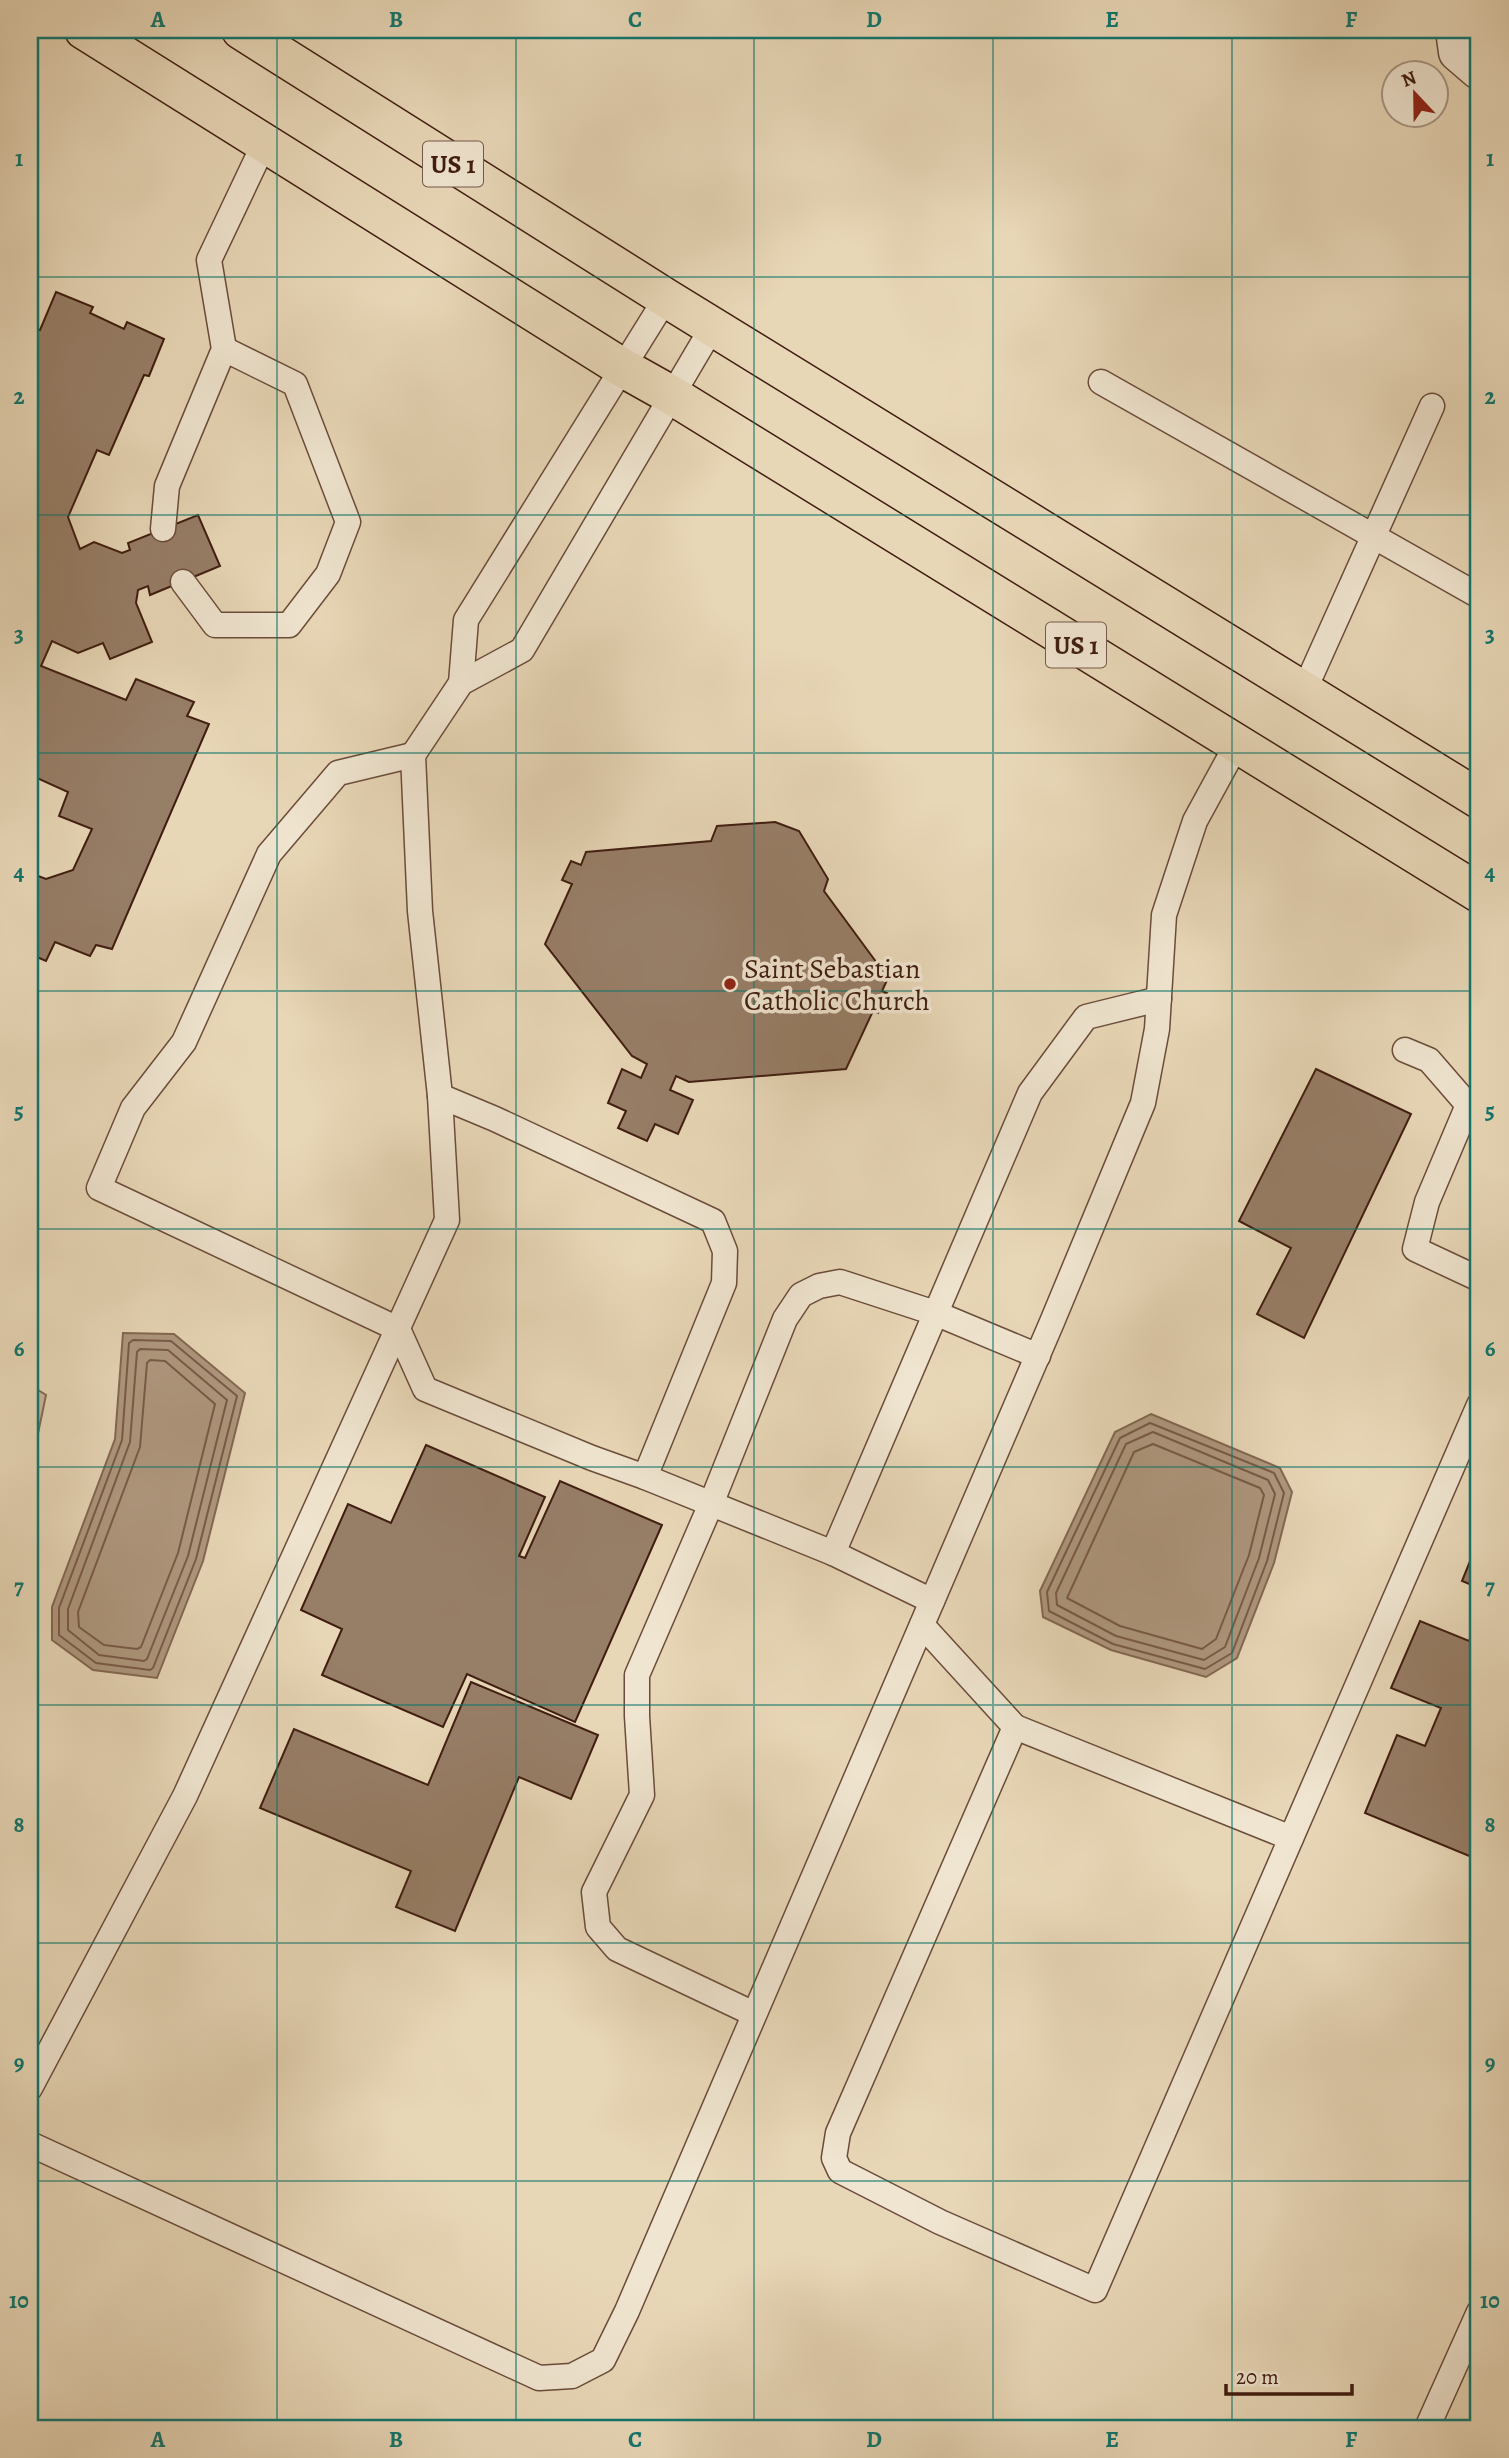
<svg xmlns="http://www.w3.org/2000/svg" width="1509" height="2458" font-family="Alegreya,serif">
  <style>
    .green { fill: #cbb79b; stroke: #866a56; stroke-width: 2 }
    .water { fill: #af987f; stroke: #836753; stroke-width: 2 }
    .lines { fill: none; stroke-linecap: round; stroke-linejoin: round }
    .shore { stroke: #785a48; stroke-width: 2 }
    .building { fill: #977e67; stroke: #401d11; stroke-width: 2 }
    .service-casing { stroke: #6a4c3a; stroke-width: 27 }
    .minor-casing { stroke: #6a4c3a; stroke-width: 41 }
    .primary-casing { stroke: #401d11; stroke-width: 41 }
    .service { stroke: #f0e5d0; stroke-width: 24 }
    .minor { stroke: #f0e5d0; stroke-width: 38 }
    .primary { stroke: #e8d7b7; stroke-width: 38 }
    .grid { fill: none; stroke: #0f766e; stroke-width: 2; stroke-opacity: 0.55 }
    .poi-dot { fill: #8f2418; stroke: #f0e5d0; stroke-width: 2.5 }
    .labels { text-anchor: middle; stroke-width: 7; stroke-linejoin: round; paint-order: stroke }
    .shield { fill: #f0e5d0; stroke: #75594a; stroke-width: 2 }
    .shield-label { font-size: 26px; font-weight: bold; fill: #401d11 }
    .poi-label { font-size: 28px; fill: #401d11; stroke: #f0e5d0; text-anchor: start }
    .neatline { fill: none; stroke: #0f766e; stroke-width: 2.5 }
    .grid-label { font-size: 23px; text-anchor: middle; font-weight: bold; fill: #0f766e }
  </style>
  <rect width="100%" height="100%" fill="#e8d7b7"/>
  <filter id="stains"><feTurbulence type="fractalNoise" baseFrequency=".00286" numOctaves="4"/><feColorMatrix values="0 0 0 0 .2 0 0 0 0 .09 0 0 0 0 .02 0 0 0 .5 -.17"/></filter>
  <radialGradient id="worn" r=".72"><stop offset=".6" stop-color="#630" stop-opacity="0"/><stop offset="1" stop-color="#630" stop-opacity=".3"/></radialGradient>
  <polygon class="green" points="30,1385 46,1395 30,1472"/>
  <g class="water">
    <polygon points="123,1333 174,1334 245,1393 203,1561 157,1678 93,1670 52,1640 52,1607 115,1439"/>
    <polygon points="1151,1414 1280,1468 1292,1492 1274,1563 1237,1658 1206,1677 1111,1650 1043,1617 1040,1591 1115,1432"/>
  </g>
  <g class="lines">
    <g class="shore">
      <polygon points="133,1340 171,1341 237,1396 196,1559 153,1668 150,1670 96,1663 59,1635 59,1608 122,1440 129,1343"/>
      <polygon points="140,1349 168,1350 227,1400 188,1556 147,1659 144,1661 99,1655 68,1630 68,1609 130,1442 137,1352"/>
      <polygon points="150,1360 165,1361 215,1404 178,1553 141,1647 137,1649 104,1645 79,1627 78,1612 140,1447 147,1363"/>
      <polygon points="1150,1423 1274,1473 1284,1493 1267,1561 1232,1653 1205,1669 1113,1644 1049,1611 1047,1592 1120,1438"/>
      <polygon points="1153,1432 1268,1480 1275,1494 1259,1558 1225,1647 1204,1660 1116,1636 1057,1605 1056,1593 1126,1444"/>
      <polygon points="1153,1444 1260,1488 1264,1495 1249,1555 1216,1639 1202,1649 1120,1626 1067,1598 1134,1452"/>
    </g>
  </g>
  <g class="building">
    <polygon points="56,292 93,307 90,313 124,329 127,322 164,339 149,376 144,375 109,455 97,450 68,517 80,549 94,542 122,553 130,550 128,543 198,515 220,566 150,595 148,586 138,590 136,603 152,642 110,659 103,643 78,653 52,641 41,666 126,700 136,679 194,702 187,716 209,724 112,949 96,945 90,956 55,942 46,961 30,954 30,873 46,879 73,870 92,829 59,816 68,792 35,777 30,779 30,328 40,330"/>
    <polygon points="775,822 799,831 828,879 824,891 888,978 882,991 887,993 878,1013 873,1011 846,1069 689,1082 676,1076 670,1090 693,1100 678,1134 655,1124 647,1141 618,1128 626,1111 608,1103 622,1069 641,1078 647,1064 632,1056 545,944 572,884 562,880 571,861 581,865 586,852 711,841 717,826"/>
    <polygon points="1316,1069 1411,1114 1304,1338 1257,1314 1291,1248 1239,1221"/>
    <polygon points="426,1445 545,1497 519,1556 525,1558 560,1481 662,1525 575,1722 467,1674 443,1727 322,1675 342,1629 301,1610 348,1504 391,1523"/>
    <polygon points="1479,1539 1479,1588 1462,1581"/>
    <polygon points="1479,1616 1479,1860 1365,1813 1397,1735 1425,1746 1441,1708 1391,1688 1420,1621 1469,1641"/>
    <polygon points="471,1682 598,1735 571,1799 519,1777 455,1931 396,1907 411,1871 260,1808 294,1729 428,1785"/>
  </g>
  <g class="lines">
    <g class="service-casing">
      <g id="service">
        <polyline points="1101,382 1479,596"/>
        <polyline points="163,529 167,486 224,349 209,260 264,144"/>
        <polyline points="183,582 215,625 289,625 328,574 348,522 295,384 224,349"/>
        <polyline points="461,683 466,620 666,298"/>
        <polyline points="1304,691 1432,406"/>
        <polyline points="413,755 338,773 269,854 184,1042 133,1108 99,1188 398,1329 425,1389 592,1458 645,1477"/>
        <polyline points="1405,1050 1429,1060 1468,1105 1427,1202 1415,1249 1479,1279"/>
        <polyline points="440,1096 495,1119 713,1221 725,1251 724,1283 645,1477 833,1553"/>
        <polyline points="932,1601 833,1553 1030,1093 1086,1017 1159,999"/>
        <polyline points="922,1625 1015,1727 838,2133 834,2158 840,2171 940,2222 1095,2290 1479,1405"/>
        <polyline points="1015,1727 1291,1838"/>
        <polyline points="754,2014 617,1949 598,1927 594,1892 642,1795 637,1716 637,1675 711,1504 785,1319 801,1295 819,1286 840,1282 935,1313 1038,1356"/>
        <polyline points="30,2088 185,1796 447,1220 440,1096 420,911 413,755 461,683 522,650 713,326"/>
        <polyline points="30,2144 539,2378 572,2376 603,2360 627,2311 1052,1322 1143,1103 1157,1029 1164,915 1195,821 1237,744"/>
        <polyline points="1427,2428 1479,2312"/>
      </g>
    </g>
    <g class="minor-casing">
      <polyline id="minor" points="1455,30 1458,52 1479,70"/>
    </g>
    <g class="primary-casing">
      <g id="primary">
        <polyline points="84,30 623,368 673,396 1479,893"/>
        <polyline points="241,30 666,298 1479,799"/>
      </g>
    </g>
    <use href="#service" class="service"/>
    <use href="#minor" class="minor"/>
    <use href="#primary" class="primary"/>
  </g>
  <path class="grid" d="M277,30V2428M516,30V2428M754,30V2428M993,30V2428M1232,30V2428M30,277H1479M30,515H1479M30,753H1479M30,991H1479M30,1229H1479M30,1467H1479M30,1705H1479M30,1943H1479M30,2181H1479"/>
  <circle class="poi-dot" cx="730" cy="984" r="7"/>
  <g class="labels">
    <g class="shield">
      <rect x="423" y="141.5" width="60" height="45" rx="5"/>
      <rect x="1046" y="622.5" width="60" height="45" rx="5"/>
    </g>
    <g class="shield-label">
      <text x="453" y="173">US 1</text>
      <text x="1076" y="654">US 1</text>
    </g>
    <g class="poi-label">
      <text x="744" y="978">Saint Sebastian<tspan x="744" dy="32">Catholic Church</tspan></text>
    </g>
  </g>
  <rect width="1509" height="2458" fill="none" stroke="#e8d7b7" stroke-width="77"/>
  <g transform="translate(1415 94) rotate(338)"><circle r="33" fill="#f0e5d0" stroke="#aa9584" stroke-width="2"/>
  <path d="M0-5L12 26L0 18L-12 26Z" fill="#8f2418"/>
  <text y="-10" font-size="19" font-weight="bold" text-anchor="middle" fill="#401d11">N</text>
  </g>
  <path d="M1226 2384v10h126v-10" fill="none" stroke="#401d11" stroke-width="3.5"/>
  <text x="1236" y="2384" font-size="21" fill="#401d11" stroke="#f0e5d0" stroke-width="5" paint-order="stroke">20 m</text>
  <rect x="38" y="38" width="1432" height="2382" class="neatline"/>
  <g class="grid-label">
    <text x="158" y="27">A</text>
    <text x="396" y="27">B</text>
    <text x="635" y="27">C</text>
    <text x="874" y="27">D</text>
    <text x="1112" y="27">E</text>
    <text x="1351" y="27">F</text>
    <text x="19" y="166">1</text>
    <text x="1490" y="166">1</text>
    <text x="19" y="404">2</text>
    <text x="1490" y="404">2</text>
    <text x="19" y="642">3</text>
    <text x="1490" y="642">3</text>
    <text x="19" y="880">4</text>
    <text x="1490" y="880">4</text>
    <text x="19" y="1118">5</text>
    <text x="1490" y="1118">5</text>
    <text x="19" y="1356">6</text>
    <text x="1490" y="1356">6</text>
    <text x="19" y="1594">7</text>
    <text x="1490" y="1594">7</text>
    <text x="19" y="1832">8</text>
    <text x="1490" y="1832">8</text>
    <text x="19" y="2070">9</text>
    <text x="1490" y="2070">9</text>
    <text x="19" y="2308">10</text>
    <text x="1490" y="2308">10</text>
    <text x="158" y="2447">A</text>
    <text x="396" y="2447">B</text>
    <text x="635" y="2447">C</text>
    <text x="874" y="2447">D</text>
    <text x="1112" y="2447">E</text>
    <text x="1351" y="2447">F</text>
  </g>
  <rect width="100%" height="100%" filter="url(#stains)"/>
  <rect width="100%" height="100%" fill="url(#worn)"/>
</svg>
